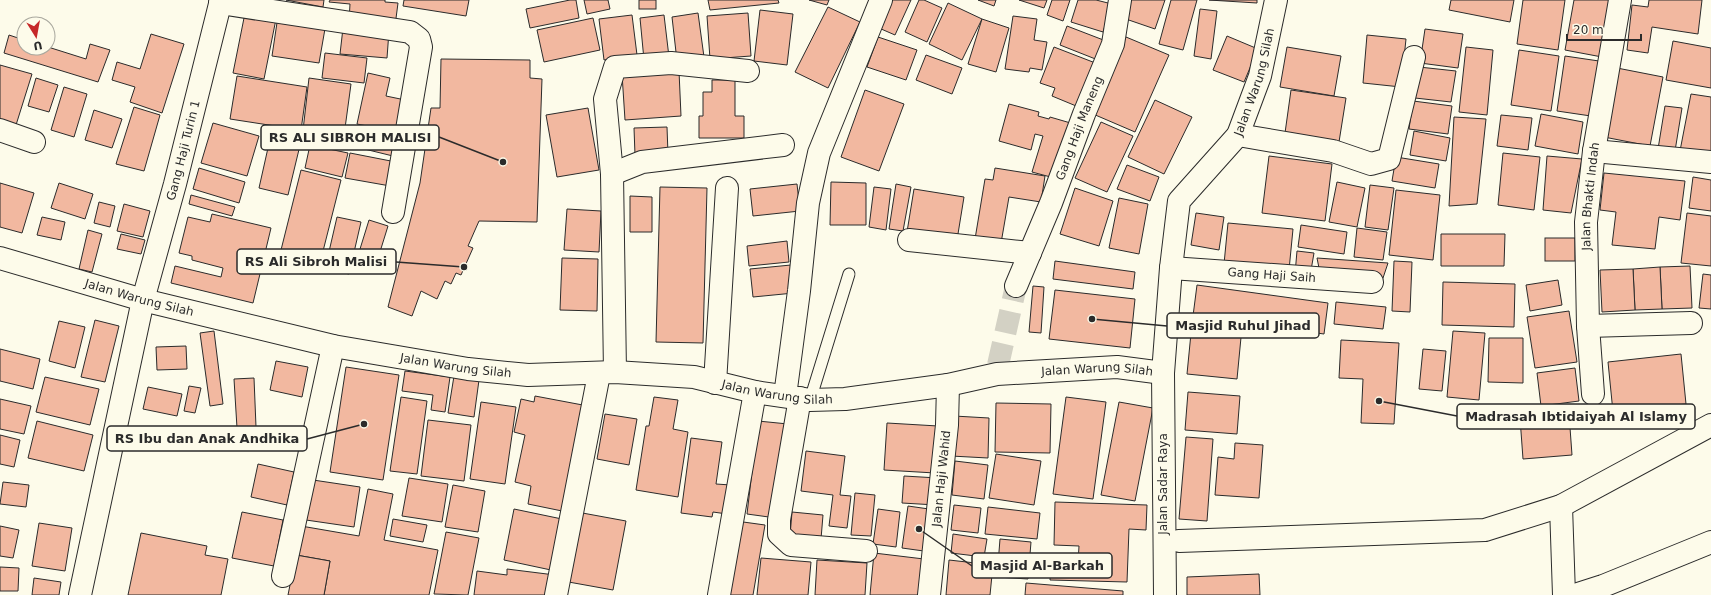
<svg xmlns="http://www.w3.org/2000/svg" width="1711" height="595" font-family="'DejaVu Sans',sans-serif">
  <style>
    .building { fill: #f2b8a0; stroke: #2b2b2b }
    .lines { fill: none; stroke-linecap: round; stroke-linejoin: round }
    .street-tunnel { stroke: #d3d1c4; stroke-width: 22; stroke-dasharray: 22 11; stroke-linecap: butt }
    .lane-casing { stroke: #2b2b2b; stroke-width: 13 }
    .street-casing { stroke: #2b2b2b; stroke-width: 24 }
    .secondary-casing { stroke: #2b2b2b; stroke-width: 24 }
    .lane { stroke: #fdfbea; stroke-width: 11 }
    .street { stroke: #fdfbea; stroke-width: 22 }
    .secondary { stroke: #fdfbea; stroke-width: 22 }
    .labels { text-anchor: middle; stroke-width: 3; stroke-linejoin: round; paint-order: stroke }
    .street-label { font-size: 12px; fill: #2b2b2b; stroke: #fdfbea }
    .leader { fill: none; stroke: #2b2b2b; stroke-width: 1.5 }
    .callout-dot { fill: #2b2b2b; stroke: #fdfbea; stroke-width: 1.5 }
    .callout { fill: #fdfbea; stroke: #2b2b2b; stroke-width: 1.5 }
    .callout-label { font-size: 13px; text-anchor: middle; font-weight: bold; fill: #2b2b2b }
  </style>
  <rect width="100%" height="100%" fill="#fdfbea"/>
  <g class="building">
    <polygon points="286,0 324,0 323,7"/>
    <polygon points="330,0 385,0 385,2 398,3 395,26 349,21 350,4 329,2"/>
    <polygon points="404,0 469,0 466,16 403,6"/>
    <polygon points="570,0 576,0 579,18 530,28 526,9"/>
    <polygon points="584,0 608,0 610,9 587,14"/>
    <rect x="639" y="0" width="17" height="9"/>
    <polygon points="708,0 778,0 779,3 710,10"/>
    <polygon points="809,0 829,0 827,5"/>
    <polygon points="883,0 911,0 895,35 872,25"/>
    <polygon points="919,0 924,0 942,8 927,42 905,32"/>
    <polygon points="978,0 996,0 994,6"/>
    <polygon points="1019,0 1047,0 1044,8"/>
    <polygon points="1052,0 1070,0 1063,21 1047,15"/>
    <polygon points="1078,0 1096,0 1112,4 1103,32 1071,22"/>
    <polygon points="1126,0 1165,0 1155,29 1120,17"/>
    <polygon points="1171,0 1197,0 1183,50 1159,44"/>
    <polygon points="1209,0 1257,0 1257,3"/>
    <polygon points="1451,0 1514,0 1510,22 1449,10"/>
    <polygon points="1523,0 1565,0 1558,50 1517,44"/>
    <polygon points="1574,0 1612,0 1602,57 1565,50"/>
    <polygon points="1649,0 1702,0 1698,34 1652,27 1648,53 1627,50 1632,5 1648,7"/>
    <polygon points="948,3 982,19 962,60 929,44"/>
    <polygon points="828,7 860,22 828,88 795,72"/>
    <polygon points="246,8 277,14 264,79 233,73"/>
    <polygon points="1200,9 1217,11 1211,59 1194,56"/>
    <polygon points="760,10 793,14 787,65 754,61"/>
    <polygon points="698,13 704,57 677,61 672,17"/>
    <polygon points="748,13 751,56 710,59 707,16"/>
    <polygon points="632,15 637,55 604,60 599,19"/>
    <polygon points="664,15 669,57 644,60 640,18"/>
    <polygon points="278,16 326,23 319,63 272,56"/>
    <polygon points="1013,16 1037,19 1034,40 1047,42 1042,70 1030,68 1029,72 1005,69"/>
    <polygon points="593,18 600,50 544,62 537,30"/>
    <polygon points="982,19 1009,28 996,72 968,64"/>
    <polygon points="1067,26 1106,41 1098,60 1060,45"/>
    <polygon points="343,28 389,31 387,58 340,54"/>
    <polygon points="1425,29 1463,34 1458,68 1420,63"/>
    <polygon points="151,34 184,44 162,113 130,102 135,87 112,80 117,62 140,69"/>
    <polygon points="9,35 24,40 24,48 48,47 86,59 90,44 110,50 98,82 4,53"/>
    <polygon points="1367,35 1406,39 1401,87 1363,83"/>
    <polygon points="1227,36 1258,49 1244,82 1213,70"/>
    <polygon points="878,37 917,50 906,80 867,67"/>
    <polygon points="1126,37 1169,55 1135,132 1093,114"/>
    <polygon points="1673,41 1711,48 1711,88 1666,80"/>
    <polygon points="1054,47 1098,64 1081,108 1052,96 1055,88 1040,83"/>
    <polygon points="1287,47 1341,56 1334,96 1280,87"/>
    <polygon points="1466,47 1493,50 1487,115 1459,112"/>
    <polygon points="1519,50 1559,56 1551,111 1511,105"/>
    <polygon points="325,53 367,58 364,83 322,78"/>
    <polygon points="926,55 962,68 952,94 916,80"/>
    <polygon points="1565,56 1599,61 1591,116 1557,111"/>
    <polygon points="441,59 530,60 530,78 542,79 537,222 479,221 468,246 473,248 461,275 456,273 451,284 445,281 437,299 421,291 412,316 388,307 420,183 431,108 440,108"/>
    <polygon points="0,65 32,74 16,125 0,120"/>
    <polygon points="1419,67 1456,71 1451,102 1415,98"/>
    <polygon points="1617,68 1663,77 1650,146 1604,137"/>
    <polygon points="679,71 681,116 625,120 622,74"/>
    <polygon points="368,73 390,78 386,96 410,101 403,133 357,124"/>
    <polygon points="237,76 307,87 301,130 230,119"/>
    <polygon points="36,78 58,85 49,112 28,106"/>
    <polygon points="309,78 351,84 343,143 302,139"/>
    <polygon points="712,80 735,80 735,116 744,116 744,138 699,138 699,116 703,116 703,92 712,92"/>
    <polygon points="64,87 87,94 74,137 51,130"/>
    <polygon points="865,90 904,104 879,171 841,157"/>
    <polygon points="1291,90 1346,98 1339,142 1285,133"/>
    <polygon points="1691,94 1711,97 1711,152 1679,156"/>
    <polygon points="1155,100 1192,117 1164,174 1128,157"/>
    <polygon points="1413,101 1452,106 1448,134 1409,129"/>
    <polygon points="1009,104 1039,112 1038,116 1049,119 1050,117 1074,124 1058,179 1032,172 1043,136 1035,134 1031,150 999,141"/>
    <polygon points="1665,106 1682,108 1675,151 1658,149"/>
    <polygon points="134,107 160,115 144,171 116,164"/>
    <polygon points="588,108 599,170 557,177 546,115"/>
    <polygon points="94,110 122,119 112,148 85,140"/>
    <polygon points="1541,114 1583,122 1578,154 1535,146"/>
    <polygon points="1501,115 1532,118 1528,150 1497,146"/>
    <polygon points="1454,117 1486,119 1477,204 1449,206"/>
    <polygon points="1101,122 1133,136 1107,192 1075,178"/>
    <polygon points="213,123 259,136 247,176 201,163"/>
    <polygon points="353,127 402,139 397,157 348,145"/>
    <polygon points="667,127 668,154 635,155 634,128"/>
    <polygon points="272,130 302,137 288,195 259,188"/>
    <polygon points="1414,131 1450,138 1446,161 1410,155"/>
    <polygon points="310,145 348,153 342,177 305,168"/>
    <polygon points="350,153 401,163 396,187 345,178"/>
    <polygon points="1503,153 1540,157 1534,210 1498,205"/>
    <polygon points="1269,156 1332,164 1325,221 1262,213"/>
    <polygon points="1547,156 1582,159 1571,213 1543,210"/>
    <polygon points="1396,157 1439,164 1435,188 1392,181"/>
    <polygon points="1127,165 1159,177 1150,201 1117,189"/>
    <polygon points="199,168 245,182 239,203 193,189"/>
    <polygon points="995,168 1045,176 1041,202 1009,197 1000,249 974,245 985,179 993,180"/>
    <polygon points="301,170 341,180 320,263 280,254"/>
    <polygon points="1604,173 1685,181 1680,220 1659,217 1655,249 1612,245 1616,212 1600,210"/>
    <polygon points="1693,177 1711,180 1711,211 1689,208"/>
    <polygon points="831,182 866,183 866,225 830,225"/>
    <polygon points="1337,182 1365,188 1357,227 1329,222"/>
    <polygon points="0,183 34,193 22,233 0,227"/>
    <polygon points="59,183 93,194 85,219 51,208"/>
    <polygon points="797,184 800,211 753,216 750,189"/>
    <polygon points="896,184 911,187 903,231 889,229"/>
    <polygon points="1370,185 1394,188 1388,230 1365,227"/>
    <polygon points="660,187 707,188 703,343 656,342"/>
    <polygon points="874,187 891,189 886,230 869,227"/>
    <polygon points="1075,188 1113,201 1099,246 1060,234"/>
    <polygon points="914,189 964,197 957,240 907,232"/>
    <polygon points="1396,190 1440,195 1433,260 1389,255"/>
    <polygon points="191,195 235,207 232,216 189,204"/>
    <polygon points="630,196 652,197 652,232 630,232"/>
    <polygon points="1119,198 1148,204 1139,254 1109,248"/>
    <polygon points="99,202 115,206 110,227 94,223"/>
    <polygon points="124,204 150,211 143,237 117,231"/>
    <polygon points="567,209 601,211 599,252 564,250"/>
    <polygon points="1196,213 1224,217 1219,250 1191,245"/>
    <polygon points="1687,213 1711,216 1711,266 1681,263"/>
    <polygon points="212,214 271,228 253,303 171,283 175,266 221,277 223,268 192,260 192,256 179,253 188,217 210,222"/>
    <polygon points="42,217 65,222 61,240 37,235"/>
    <polygon points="337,217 361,222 349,274 325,269"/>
    <polygon points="369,220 388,226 379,255 360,249"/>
    <polygon points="1228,223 1293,229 1289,270 1224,264"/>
    <polygon points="1301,225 1347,232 1344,254 1298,247"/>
    <polygon points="1357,228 1387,232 1383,260 1354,257"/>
    <polygon points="88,230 102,234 92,272 79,269"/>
    <polygon points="121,234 145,240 141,254 117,249"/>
    <polygon points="1441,234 1505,234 1504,266 1441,266"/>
    <rect x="1545" y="238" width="30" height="23"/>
    <polygon points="787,241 789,262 749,266 747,246"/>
    <polygon points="1297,251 1314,253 1310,276 1295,274"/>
    <polygon points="562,258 598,259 597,311 560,310"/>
    <polygon points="1317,258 1388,263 1383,278 1320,273"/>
    <polygon points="1055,261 1135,272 1133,289 1053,279"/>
    <polygon points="1394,261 1412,262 1410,312 1392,311"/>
    <polygon points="791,265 794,293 753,297 750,269"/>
    <polygon points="1690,266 1692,308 1662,309 1660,267"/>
    <polygon points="1660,267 1662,309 1635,310 1633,269"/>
    <polygon points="1633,269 1635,310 1602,312 1600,270"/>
    <polygon points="1703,274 1711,275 1711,309 1699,308"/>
    <polygon points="1558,280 1562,305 1530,311 1526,285"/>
    <polygon points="1443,282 1515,284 1514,327 1442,325"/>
    <polygon points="1197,285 1328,303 1324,334 1193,316"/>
    <polygon points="1033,286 1044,287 1041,333 1029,332"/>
    <polygon points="1055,290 1135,299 1130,348 1049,339"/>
    <polygon points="1336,302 1386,307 1383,329 1334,324"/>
    <polygon points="1569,311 1577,362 1535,368 1527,317"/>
    <polygon points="95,320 119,326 105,382 81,377"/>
    <polygon points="59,321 85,327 75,368 49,361"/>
    <polygon points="1192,323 1242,327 1237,379 1187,374"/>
    <polygon points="214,331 223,404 210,406 200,333"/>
    <polygon points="1453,331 1485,333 1479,400 1447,397"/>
    <polygon points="1489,338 1523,338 1523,383 1488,382"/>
    <polygon points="1341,340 1399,343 1394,424 1361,423 1363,379 1339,378"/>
    <polygon points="186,346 187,369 157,370 156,347"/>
    <polygon points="0,349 40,359 33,389 0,381"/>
    <polygon points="1423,349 1446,351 1442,391 1419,389"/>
    <polygon points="1681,354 1686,404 1613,412 1608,362"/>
    <polygon points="276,361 308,367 302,397 270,390"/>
    <polygon points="346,367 399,375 383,480 330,472"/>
    <polygon points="1575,368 1579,401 1541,406 1537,373"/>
    <polygon points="405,371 450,377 445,412 431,410 433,395 402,391"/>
    <polygon points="454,376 479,380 474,417 448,413"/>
    <polygon points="45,377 99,389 90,425 36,412"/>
    <polygon points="254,378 256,427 237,428 234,379"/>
    <polygon points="189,386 201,388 195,413 184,411"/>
    <polygon points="148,387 182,394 177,416 143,409"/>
    <polygon points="1188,392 1240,396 1237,434 1185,430"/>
    <polygon points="535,396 588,406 567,512 528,504 531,486 515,482 525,435 514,432 521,399 534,402"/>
    <polygon points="401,397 427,401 417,474 390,471"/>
    <polygon points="654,397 678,400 673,429 688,432 678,497 636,490 646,426 649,426"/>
    <polygon points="1066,397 1106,402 1093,499 1053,494"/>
    <polygon points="0,399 31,406 24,434 0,429"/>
    <polygon points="481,402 516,407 505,484 470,479"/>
    <polygon points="1119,402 1153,408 1135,501 1101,495"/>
    <polygon points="996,403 1051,404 1050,453 995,452"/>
    <polygon points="605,414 637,419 629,465 597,459"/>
    <polygon points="1569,414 1572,455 1523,459 1520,418"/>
    <polygon points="954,416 989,418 988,458 951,456"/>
    <polygon points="428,420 471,425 464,481 421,476"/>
    <polygon points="37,421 93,435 84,471 28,458"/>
    <polygon points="758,421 788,424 776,518 747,514"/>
    <polygon points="887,423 938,426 935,473 884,470"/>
    <polygon points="0,435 20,440 14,467 0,464"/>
    <polygon points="1186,437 1213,439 1207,521 1179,519"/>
    <polygon points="691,438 722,442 716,484 731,485 727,514 713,512 712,517 681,513"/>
    <polygon points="1235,443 1263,445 1259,498 1215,495 1218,457 1234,459"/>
    <polygon points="806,451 845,456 840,495 851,496 847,528 829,526 833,495 801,491"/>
    <polygon points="996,454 1041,461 1034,505 989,498"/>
    <polygon points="955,461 988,465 984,499 952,495"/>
    <polygon points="258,464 294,472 287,505 251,497"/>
    <polygon points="904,476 938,478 936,505 902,503"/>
    <polygon points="409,478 448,484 442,522 402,516"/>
    <polygon points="313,480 360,487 354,527 306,520"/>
    <polygon points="3,482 29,485 26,507 0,504"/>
    <polygon points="453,485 485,491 478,532 445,527"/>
    <polygon points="368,489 393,494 384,540 438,550 429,595 324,595 330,561 296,555 301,526 359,536"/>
    <polygon points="855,493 875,495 871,536 851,535"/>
    <polygon points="1055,502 1147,505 1146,530 1129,529 1127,582 1050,580 1051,562 1078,563 1079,546 1054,545"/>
    <polygon points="954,505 981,508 978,533 951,530"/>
    <polygon points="908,506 936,510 931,552 902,548"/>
    <polygon points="988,507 1040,513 1037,539 985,534"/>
    <polygon points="514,509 562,519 551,570 504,560"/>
    <polygon points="878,509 900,512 896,547 873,544"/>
    <polygon points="242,512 283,520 274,566 232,558"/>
    <polygon points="577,512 626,521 613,590 563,581"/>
    <polygon points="792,512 823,515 821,539 790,536"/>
    <polygon points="393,519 427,525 423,542 390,536"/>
    <polygon points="736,521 765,525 753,595 724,595"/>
    <polygon points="39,523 72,528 65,571 32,566"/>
    <polygon points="0,526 19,530 13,558 0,556"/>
    <polygon points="446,532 479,538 468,595 434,594"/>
    <polygon points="141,533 207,546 205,555 228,559 221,595 128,595"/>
    <polygon points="953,534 987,539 984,557 951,553"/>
    <polygon points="1000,539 1031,542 1028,579 997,577"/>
    <polygon points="874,553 924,559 920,595 870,595"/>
    <polygon points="296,555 330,561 324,595 288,595"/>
    <polygon points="761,558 811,562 808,595 757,595"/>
    <polygon points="817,560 867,563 865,595 815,595"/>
    <polygon points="949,560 993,565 990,595 946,595"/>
    <polygon points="0,567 19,568 18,591 0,591"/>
    <polygon points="507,569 555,575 552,595 474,595 477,571 507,575"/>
    <polygon points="1259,574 1260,595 1187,595 1187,577"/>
    <polygon points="34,578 61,582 59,595 32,595"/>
    <polygon points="1026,583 1123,591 1123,595 1025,595"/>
  </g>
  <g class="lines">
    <polyline class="street-tunnel" points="998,365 1016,286"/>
    <g class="lane-casing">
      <polyline id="lane" points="810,400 849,274"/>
    </g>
    <g class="street-casing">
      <g id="street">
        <polyline points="220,3 410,32 419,39 421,47 393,212"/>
        <polyline points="0,130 34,142"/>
        <polyline points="1238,135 1333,151 1371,164 1389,159 1414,57"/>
        <polyline points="1594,151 1711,162"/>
        <polyline points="612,174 642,162 783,145"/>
        <polyline points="909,240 1030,253"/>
        <path id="s1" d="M1171,268L1372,282"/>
        <path id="s2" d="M1016,286L1051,203L1084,114L1113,44L1120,0"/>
        <path id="s3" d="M143,300L175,184L221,0"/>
        <polyline points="1588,326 1691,323"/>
        <polyline points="615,372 612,174 605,99 615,67 671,63 748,71"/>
        <polyline points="715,383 727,188"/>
        <path id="s4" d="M1593,394L1588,326L1586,222L1594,151L1620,0"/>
        <polyline points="785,396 799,291 808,203 819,153 881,0"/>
        <polyline points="800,398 779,520 779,534 791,545 866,551"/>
        <polyline points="1561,506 1564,595"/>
        <polyline points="1179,541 1485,530 1561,506 1711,425"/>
        <polyline points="283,576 333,346"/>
        <polyline points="556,595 599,374"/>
        <polyline points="719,595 755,392"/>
        <path id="s5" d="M929,595L947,425L948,385"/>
        <polyline points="1575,595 1603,586 1711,542"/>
      </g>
    </g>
    <g class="secondary-casing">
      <g id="secondary">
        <path id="s6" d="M0,258L143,300L333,346L468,369L528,375L615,372L694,377L755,392L810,400L845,399L948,385L997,374L1117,367L1163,373"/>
        <polyline points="80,595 143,300"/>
        <path id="s7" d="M1165,595L1163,373L1171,268L1179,201L1238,135L1260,76L1276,0"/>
      </g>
    </g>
    <use href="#lane" class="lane"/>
    <use href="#street" class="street"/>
    <use href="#secondary" class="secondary"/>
  </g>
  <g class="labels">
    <g class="street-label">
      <text dy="4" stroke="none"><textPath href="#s7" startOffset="539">Jalan Warung Silah</textPath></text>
      <text dy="4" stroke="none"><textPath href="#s2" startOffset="170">Gang Haji Maneng</textPath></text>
      <text dy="4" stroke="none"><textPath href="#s3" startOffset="155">Gang Haji Turin 1</textPath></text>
      <text dy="4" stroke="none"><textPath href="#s4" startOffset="198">Jalan Bhakti Indah</textPath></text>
      <text dy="4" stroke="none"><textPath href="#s1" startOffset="101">Gang Haji Saih</textPath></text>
      <text dy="4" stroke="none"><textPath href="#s6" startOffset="145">Jalan Warung Silah</textPath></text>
      <text dy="4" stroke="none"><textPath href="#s6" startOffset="469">Jalan Warung Silah</textPath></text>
      <text dy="4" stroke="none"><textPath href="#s6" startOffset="1116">Jalan Warung Silah</textPath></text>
      <text dy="4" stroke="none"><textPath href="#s6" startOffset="793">Jalan Warung Silah</textPath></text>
      <text dy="4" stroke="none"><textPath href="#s5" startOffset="117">Jalan Haji Wahid</textPath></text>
      <text transform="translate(1163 484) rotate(-90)" y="4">Jalan Sadar Raya</text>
    </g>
  </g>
  <path class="leader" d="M503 162L439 137M464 267L396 262M1092 319L1167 326M1379 401L1457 416M364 424L307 439M919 529L972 566"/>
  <g class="callout-dot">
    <circle cx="503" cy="162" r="4"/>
    <circle cx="464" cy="267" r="4"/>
    <circle cx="1092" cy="319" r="4"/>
    <circle cx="1379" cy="401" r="4"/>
    <circle cx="364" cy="424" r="4"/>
    <circle cx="919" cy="529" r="4"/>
  </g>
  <g class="callout">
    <rect x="261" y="125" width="178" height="25" rx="4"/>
    <rect x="237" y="249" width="159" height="25" rx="4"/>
    <rect x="1167" y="313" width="152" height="25" rx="4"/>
    <rect x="1457" y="404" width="238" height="25" rx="4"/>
    <rect x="107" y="426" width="200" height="25" rx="4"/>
    <rect x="972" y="553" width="140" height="25" rx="4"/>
  </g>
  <g class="callout-label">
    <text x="350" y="142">RS ALI SIBROH MALISI</text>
    <text x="316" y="266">RS Ali Sibroh Malisi</text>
    <text x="1243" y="330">Masjid Ruhul Jihad</text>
    <text x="1576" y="421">Madrasah Ibtidaiyah Al Islamy</text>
    <text x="207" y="443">RS Ibu dan Anak Andhika</text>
    <text x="1042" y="570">Masjid Al-Barkah</text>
  </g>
  <g transform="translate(36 36) rotate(169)"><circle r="19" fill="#fdfbea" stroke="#a9a89e"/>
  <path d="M0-3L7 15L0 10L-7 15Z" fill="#c62828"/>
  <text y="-6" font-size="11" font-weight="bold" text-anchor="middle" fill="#2b2b2b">U</text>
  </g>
  <path d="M1567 34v6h74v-6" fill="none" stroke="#2b2b2b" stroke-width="2"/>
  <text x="1573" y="34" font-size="12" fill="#2b2b2b" stroke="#fdfbea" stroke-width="3" paint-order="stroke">20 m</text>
</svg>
